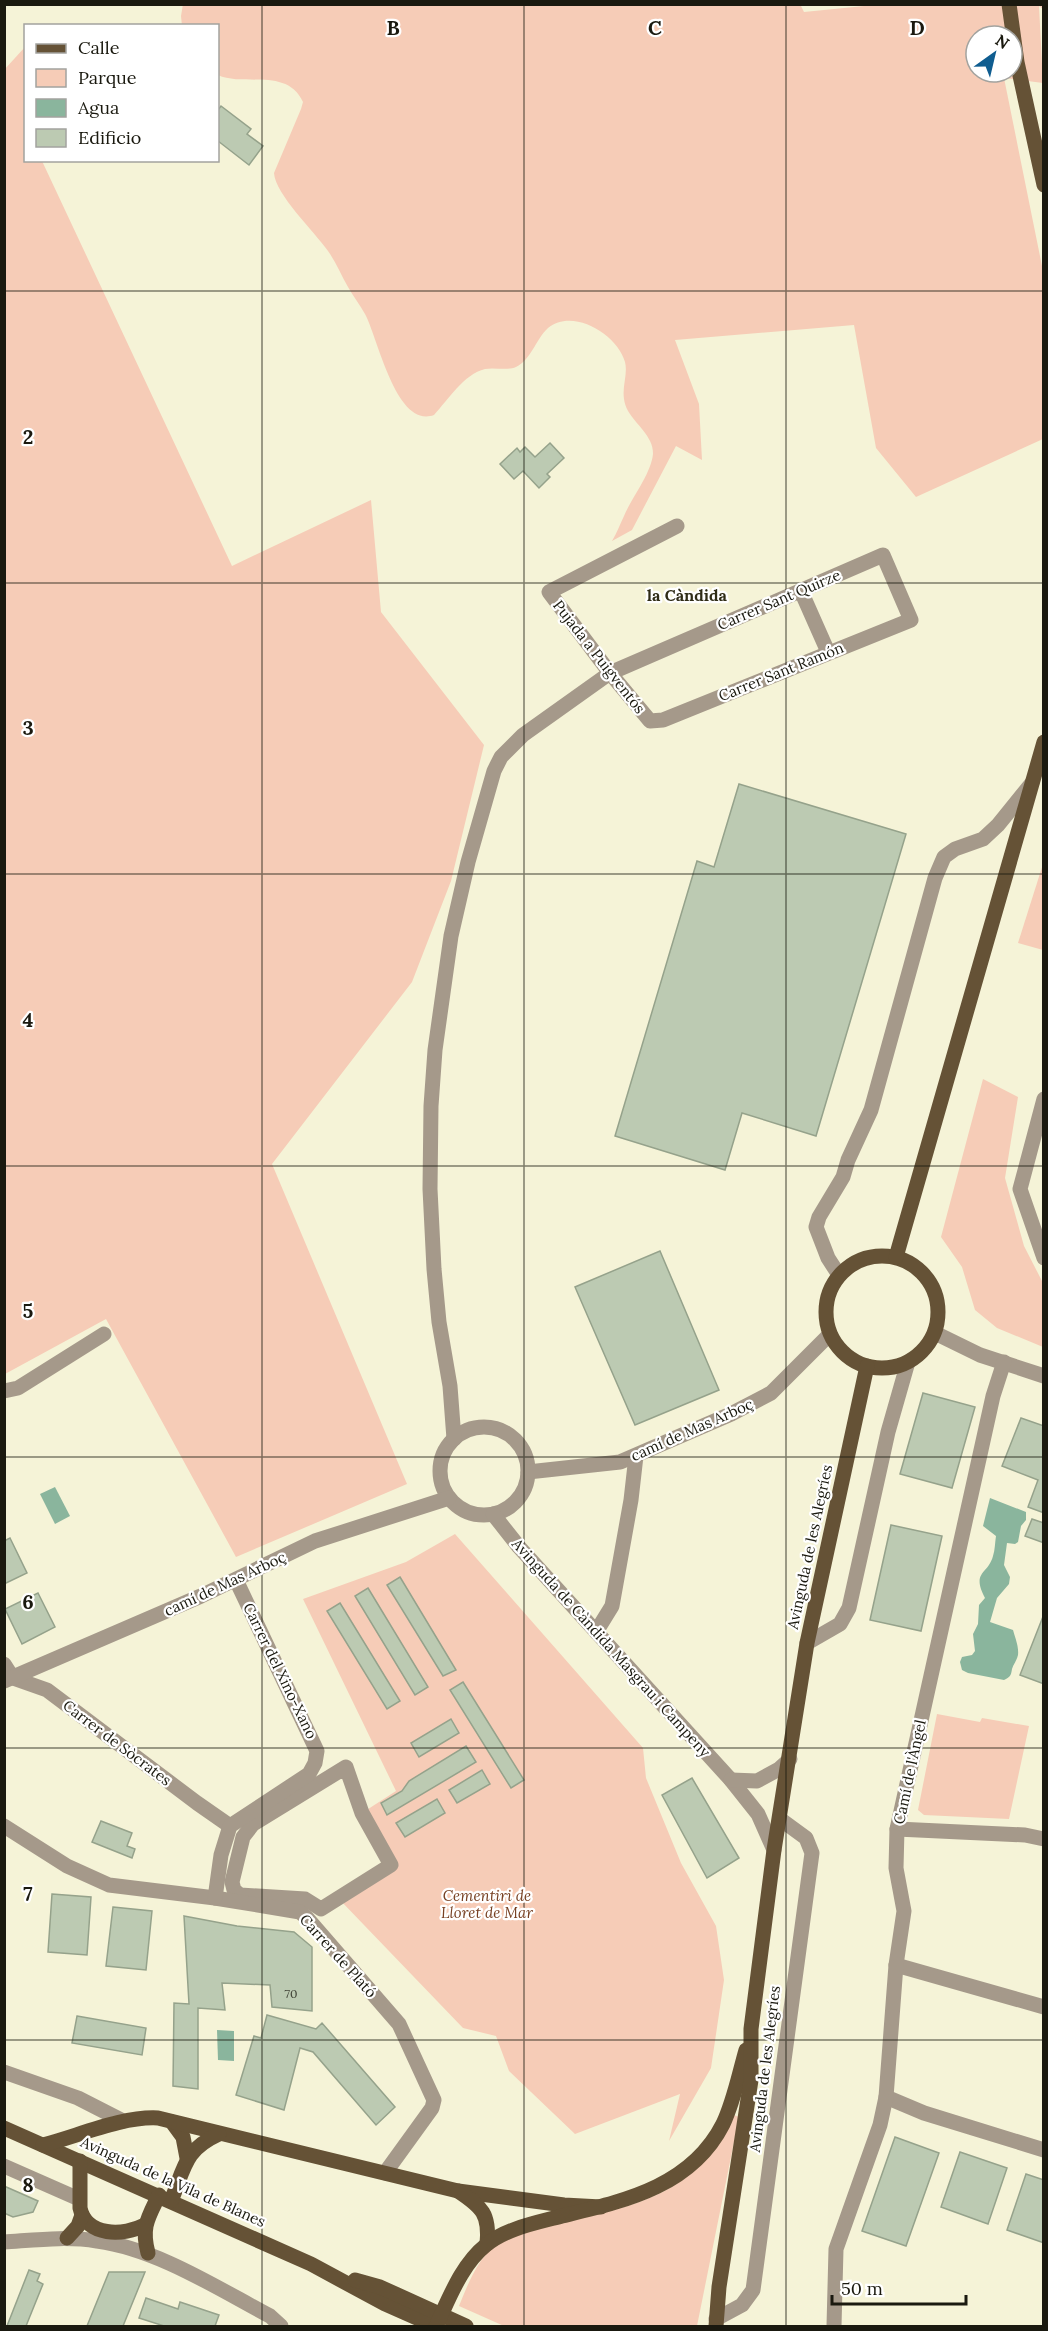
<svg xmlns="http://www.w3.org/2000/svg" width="1048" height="2331" font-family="Lora,serif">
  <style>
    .green { fill: #f6ccb7; fill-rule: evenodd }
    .water { fill: #8ab59d }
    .building { fill: #bccab2; stroke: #95a28b; stroke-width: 1.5 }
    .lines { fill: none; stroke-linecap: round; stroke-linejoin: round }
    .minor { stroke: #a5998a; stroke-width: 15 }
    .major { stroke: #655236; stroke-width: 15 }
    .grid { fill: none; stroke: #1a190f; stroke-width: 1.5; stroke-opacity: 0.55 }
    .labels { text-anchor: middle; stroke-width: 4.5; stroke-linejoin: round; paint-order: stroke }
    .number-label { font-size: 12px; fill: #424538 }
    .street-label { font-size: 15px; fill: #1a190f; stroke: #fff }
    .park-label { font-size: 15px; font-style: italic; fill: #774022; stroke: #fff }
    .neighbourhood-label { font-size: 16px; font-weight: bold; fill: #2f2c16; stroke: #fff }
    .grid-label { font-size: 20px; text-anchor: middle; font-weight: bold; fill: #1a190f; stroke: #fff; stroke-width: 4.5; stroke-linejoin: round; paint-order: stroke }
  </style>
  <rect width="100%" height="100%" fill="#f5f3d7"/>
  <g class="green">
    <path d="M183,4H800L804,12L884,4L1043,5V9L1039,6L1043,83L1004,78L1043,271V439L916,497L876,448L854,325L675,340L699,404L702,460L676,446L632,530L612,541C617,533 620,524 624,516C632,497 651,474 653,454C653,449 652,445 650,441C643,426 626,416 624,399C622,386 628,374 625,362C618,335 573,307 548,328C536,339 531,360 516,367C507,371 495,367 485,369C464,374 448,400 434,415C396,429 378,338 365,314C360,305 353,296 348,287C341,275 336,262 328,251C314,231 275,194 274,173L301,109L303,102C287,67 243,87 218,75V26H182L181,16ZM976,36H1012V72H976Z"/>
    <polygon points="25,47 26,160 42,161 232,566 371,500 381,612 484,745 451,881 412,982 272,1164 407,1484 236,1557 106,1319 5,1374 4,70"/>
    <polygon points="1043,864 1043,950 1018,943"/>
    <polygon points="983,1079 1018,1097 1005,1178 1024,1246 1043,1283 1043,1347 997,1328 975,1310 962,1267 941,1237"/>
    <polygon points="455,1534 643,1748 646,1778 681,1863 716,1926 724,1980 711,2068 669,2141 680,2094 575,2134 509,2071 496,2036 463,2028 339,1899 391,1865 362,1813 396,1791 303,1599 406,1562"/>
    <polygon points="937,1714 980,1722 982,1718 1029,1726 1009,1819 924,1815 918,1810"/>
    <path d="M734,2115L739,2117L697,2326H504L459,2306C468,2284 479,2254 501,2242C522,2230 549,2225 572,2220C648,2203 697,2190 734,2115Z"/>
  </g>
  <g class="water">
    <polygon points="55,1487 70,1516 55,1524 40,1494"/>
    <path d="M990,1498L1026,1512V1520L1021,1526L1018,1542L1015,1544L1007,1543L1004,1565L1010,1577L1009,1584L997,1598L990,1622L1013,1630C1015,1637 1019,1647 1018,1655C1017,1660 1013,1665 1012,1669C1011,1676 1010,1677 1004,1680L968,1673L962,1670L960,1662L962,1657L972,1655L975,1651L973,1634L978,1624L979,1605L985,1598C971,1571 988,1575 993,1556C995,1550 995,1542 996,1536L983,1526Z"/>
    <polygon points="217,2030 234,2031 234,2061 218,2060"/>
  </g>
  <g class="building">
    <polygon points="221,106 251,129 247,134 263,146 249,165 218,141 218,110"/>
    <polygon points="550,443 564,458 547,474 550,477 539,488 523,471 514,479 500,464 517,448 520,452 525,447 535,457"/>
    <polygon points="739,784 906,834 816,1136 742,1113 725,1170 615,1136 697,861 714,867"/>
    <polygon points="660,1251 719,1390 635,1425 575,1287"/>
    <polygon points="923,1393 975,1407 952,1488 900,1474"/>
    <polygon points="1021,1418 1044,1426 1044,1513 1028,1507 1038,1480 1002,1466"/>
    <polygon points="1032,1519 1044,1523 1044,1543 1025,1536"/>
    <polygon points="891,1525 942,1536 921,1631 870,1620"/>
    <polygon points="10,1538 27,1573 4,1584 4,1541"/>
    <polygon points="400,1577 456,1670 443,1676 387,1585"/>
    <polygon points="368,1588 428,1687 415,1695 355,1596"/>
    <polygon points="38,1593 55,1627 22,1644 5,1609"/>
    <polygon points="340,1603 400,1701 387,1709 327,1611"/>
    <polygon points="1044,1614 1044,1684 1020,1675"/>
    <polygon points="463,1682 524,1780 511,1788 450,1690"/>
    <polygon points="451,1719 459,1733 419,1757 411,1743"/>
    <polygon points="466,1746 476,1762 387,1815 381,1803 402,1791 409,1781"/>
    <polygon points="482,1770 490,1784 457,1803 449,1790"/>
    <polygon points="692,1778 739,1858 707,1878 662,1795"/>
    <polygon points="437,1799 445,1813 405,1837 396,1823"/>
    <polygon points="101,1821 132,1833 127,1846 135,1849 132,1858 92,1842"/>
    <polygon points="52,1894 91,1897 87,1955 48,1952"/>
    <polygon points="113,1907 152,1911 146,1970 106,1966"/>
    <polygon points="184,1916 237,1926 294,1932 312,1947 312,2011 272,2007 270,1985 222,1983 225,2010 198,2008 198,2089 173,2086 174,2003 189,2004"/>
    <polygon points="267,2015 316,2029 322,2023 395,2107 376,2125 313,2052 300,2048 284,2110 236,2095 254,2036 261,2038"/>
    <polygon points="77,2016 146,2028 142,2055 72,2043"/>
    <polygon points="895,2137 939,2153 906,2246 862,2231"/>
    <polygon points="960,2152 1007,2168 988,2224 941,2207"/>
    <polygon points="1026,2174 1044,2180 1044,2243 1007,2230"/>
    <polygon points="4,2186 38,2201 33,2212 13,2217 4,2213"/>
    <polygon points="29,2270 40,2274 37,2281 43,2284 26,2326 7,2326"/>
    <polygon points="109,2272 145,2272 123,2326 87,2326"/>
    <polygon points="146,2298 178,2309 180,2302 219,2315 215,2326 164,2326 139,2318"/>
  </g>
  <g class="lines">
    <g class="minor">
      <polyline points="801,591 828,652"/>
      <polyline points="1044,1099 1020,1189 1044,1258"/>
      <polyline points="839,1275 828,1258 816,1227 819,1217 843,1177 848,1160 871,1110 935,878 944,857 955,849 983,839 998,825 1032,783"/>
      <polyline points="935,1333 980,1355 1044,1376"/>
      <polyline points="4,1391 18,1388 104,1334"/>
      <circle cx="484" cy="1471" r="44"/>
      <polyline points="454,1439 450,1386 439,1322 434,1269 430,1189 431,1106 435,1050 451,936 468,862 494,771 501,757 523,735 610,673 883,555 911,620 663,720 650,721 610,673 549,592 677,526"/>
      <polyline points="528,1472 620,1462 731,1414 771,1393 830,1334"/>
      <polyline points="493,1514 519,1547 731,1780 758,1814 774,1850"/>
      <polyline points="596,1632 612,1606 631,1500 636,1456"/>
      <polyline points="807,1643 840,1624 849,1608 888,1432 908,1362"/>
      <polyline points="4,1664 13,1678 47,1690 197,1803 230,1826"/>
      <polyline points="4,1681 201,1596 315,1541 449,1498"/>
      <polygon points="346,1767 362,1813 391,1865 321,1909 305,1899 240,1895 234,1890 232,1882 243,1837 253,1824"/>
      <polyline points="731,1780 757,1781 779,1769 790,1759"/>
      <polyline points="4,1826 67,1866 109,1885 215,1898 300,1912 307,1918 399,2024 434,2100 432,2108 385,2173"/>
      <polyline points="897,1829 1025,1835 1044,1839"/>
      <polyline points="215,1898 221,1855 230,1826 309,1774 315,1763 317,1751 236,1580"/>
      <polyline points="896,1965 1044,2007"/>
      <polyline points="4,2072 78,2098 123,2121"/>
      <polyline points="886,2097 924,2113 1044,2150"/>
      <polyline points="4,2166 79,2199"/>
      <path d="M4,2242C35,2240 66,2236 97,2241C157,2249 217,2288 270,2316L281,2326"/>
      <polyline points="716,2319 742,2305 753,2290 812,1853 806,1838 780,1819"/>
      <polyline points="834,2326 836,2249 880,2125 886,2097 896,1965 904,1911 896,1868 897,1829 993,1396 1004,1362"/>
    </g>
    <g class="major">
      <polyline points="1009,4 1017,62 1044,185"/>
      <circle cx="882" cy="1312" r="56"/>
      <polyline points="896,1257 1044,742"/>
      <polyline points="172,2122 183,2137 187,2158"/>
      <polyline points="4,2128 311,2264 385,2304 435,2326"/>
      <path d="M43,2145C78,2136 123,2116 158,2118L458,2191L564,2205L601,2207"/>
      <path d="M80,2161V2208C86,2237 124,2236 145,2225"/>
      <path d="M458,2191C482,2207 490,2214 487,2244"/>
      <path d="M171,2201C185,2167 184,2150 219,2134"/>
      <polyline points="67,2238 78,2226 82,2215"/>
      <path d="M148,2253C141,2227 148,2218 159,2195"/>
      <polyline points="355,2280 380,2287 466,2326"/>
      <path d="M436,2326C449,2299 461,2265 486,2245C507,2228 536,2223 562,2216C624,2201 691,2187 723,2124C734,2101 739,2074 746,2050"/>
      <polyline points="716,2326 719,2287 751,2080 751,2029 774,1850 807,1643 867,1366"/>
    </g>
  </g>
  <path class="grid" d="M262,4V2326M524,4V2326M786,4V2326M4,291H1044M4,583H1044M4,874H1044M4,1166H1044M4,1457H1044M4,1748H1044M4,2040H1044"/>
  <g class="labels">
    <g class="number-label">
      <text x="291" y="1998">70</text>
    </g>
    <g class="street-label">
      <text transform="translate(779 600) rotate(-23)" y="5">Carrer Sant Quirze</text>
      <text transform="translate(599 657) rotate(52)" y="5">Pujada a Puigventós</text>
      <text transform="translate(781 672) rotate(-22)" y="5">Carrer Sant Ramón</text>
      <text transform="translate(692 1430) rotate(-24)" y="5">camí de Mas Arboç</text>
      <text transform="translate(810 1547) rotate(-78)" y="5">Avinguda de les Alegríes</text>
      <text transform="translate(225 1584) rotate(-25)" y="5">camí de Mas Arboç</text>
      <text transform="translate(611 1648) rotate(48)" y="5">Avinguda de Càndida Masgrau i Campeny</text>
      <text transform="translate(280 1671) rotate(64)" y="5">Carrer del Xino-Xano</text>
      <text transform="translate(117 1743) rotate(37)" y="5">Carrer de Sòcrates</text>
      <text transform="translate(910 1772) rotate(-78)" y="5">Camí de l'Àngel</text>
      <text transform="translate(338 1956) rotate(48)" y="5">Carrer de Plató</text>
      <text transform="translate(765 2069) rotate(-83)" y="5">Avinguda de les Alegríes</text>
      <text transform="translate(173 2182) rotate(24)" y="5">Avinguda de la Vila de Blanes</text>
    </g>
    <g class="park-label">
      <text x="487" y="1901">Cementiri de<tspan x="487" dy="17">Lloret de Mar</tspan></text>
    </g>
    <g class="neighbourhood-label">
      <text x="687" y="601">la Càndida</text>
    </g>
  </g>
  <g class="grid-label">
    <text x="393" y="35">B</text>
    <text x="655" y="35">C</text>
    <text x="917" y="35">D</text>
    <text x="28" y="444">2</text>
    <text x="28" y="735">3</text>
    <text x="28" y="1027">4</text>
    <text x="28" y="1318">5</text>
    <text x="28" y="1609">6</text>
    <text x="28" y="1901">7</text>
    <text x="28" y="2192">8</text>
  </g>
  <rect width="1048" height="2331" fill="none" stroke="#1a190f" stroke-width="12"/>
  <rect x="24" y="24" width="195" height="138" fill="#ffffff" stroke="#a3a39f" stroke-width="1.5"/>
  <rect x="36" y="44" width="30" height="9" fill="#655236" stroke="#a3a39f" stroke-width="1.5"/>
  <text x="78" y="54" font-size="18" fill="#1a190f">Calle</text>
  <rect x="36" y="69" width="30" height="18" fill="#f6ccb7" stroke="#a3a39f" stroke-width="1.5"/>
  <text x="78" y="84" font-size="18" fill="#1a190f">Parque</text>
  <rect x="36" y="99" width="30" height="18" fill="#8ab59d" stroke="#a3a39f" stroke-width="1.5"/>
  <text x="78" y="114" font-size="18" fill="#1a190f">Agua</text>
  <rect x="36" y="129" width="30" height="18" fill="#bccab2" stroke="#a3a39f" stroke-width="1.5"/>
  <text x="78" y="144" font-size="18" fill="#1a190f">Edificio</text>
  <g transform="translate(994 54) rotate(34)"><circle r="28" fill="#ffffff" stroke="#a3a39f" stroke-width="1.5"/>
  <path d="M0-4.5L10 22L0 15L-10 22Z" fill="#0f5d90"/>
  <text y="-9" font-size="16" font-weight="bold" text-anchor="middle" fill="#1a190f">N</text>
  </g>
  <path d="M832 2295v9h134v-9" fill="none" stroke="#1a190f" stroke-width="3"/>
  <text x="841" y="2295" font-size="18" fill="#1a190f" stroke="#ffffff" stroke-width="4.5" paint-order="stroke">50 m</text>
</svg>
